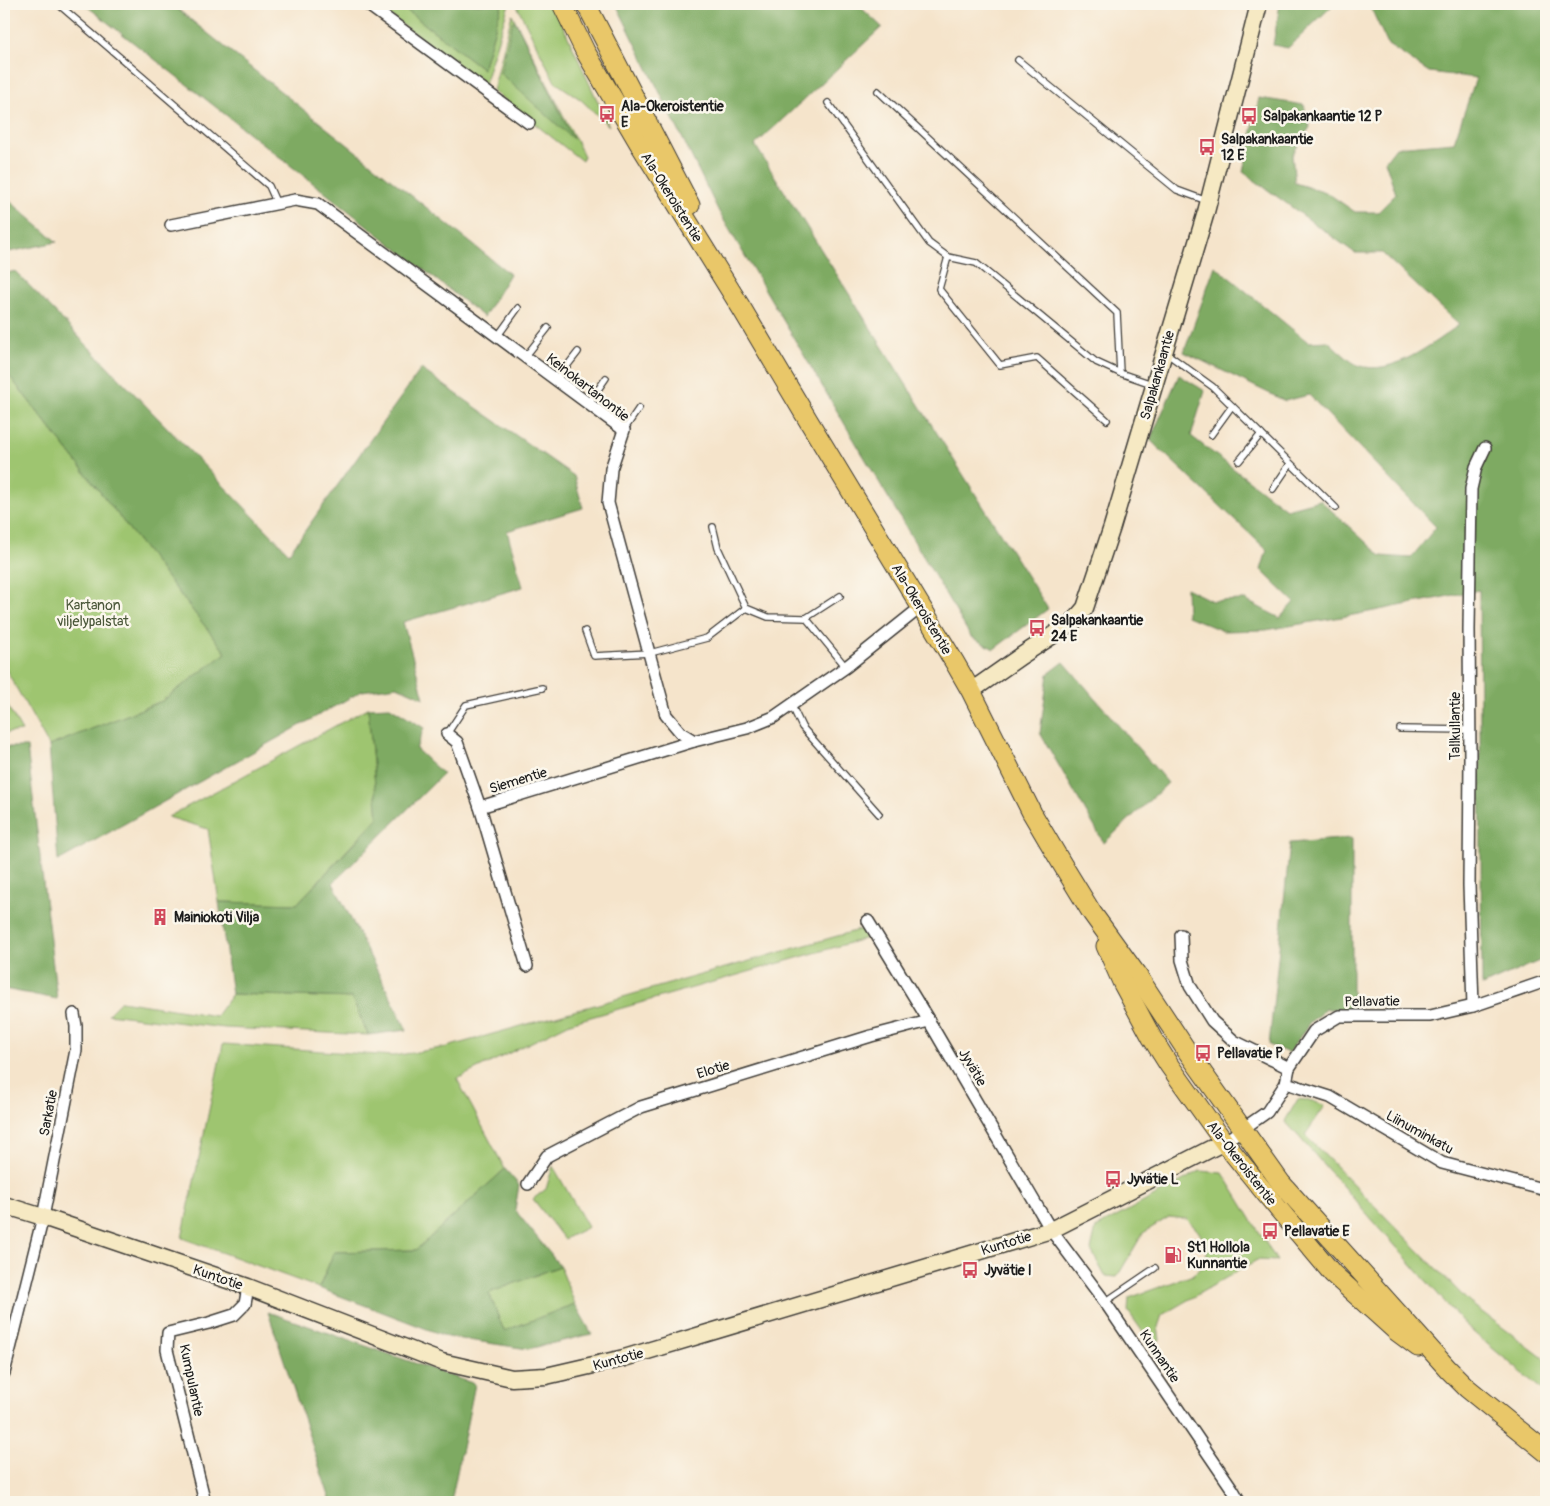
<svg xmlns="http://www.w3.org/2000/svg" width="1550" height="1506" font-family="Pangolin,sans-serif">
  <style>
    .green { fill: #9ec570; stroke: #5d7046 }
    .forest { fill: #7eaa62; stroke: #4d633f }
    .lines { fill: none; stroke-linecap: round; stroke-linejoin: round }
    .lane-casing { stroke: #3d3a36; stroke-width: 8 }
    .street-casing { stroke: #3d3a36; stroke-width: 14 }
    .secondary-casing { stroke: #3d3a36; stroke-width: 19 }
    .primary-casing { stroke: #3d3a36; stroke-width: 21 }
    .lane { stroke: #fff; stroke-width: 5.5 }
    .street { stroke: #fff; stroke-width: 11 }
    .secondary { stroke: #f6e9c3; stroke-width: 16 }
    .primary { stroke: #e9c769; stroke-width: 19 }
    .labels { text-anchor: middle; stroke-width: 5; stroke-linejoin: round; paint-order: stroke }
    .poi-label { font-size: 14px; font-weight: bold; fill: #1c1c1c; stroke: #fbf7ec; text-anchor: start }
    .street-label { font-size: 14px; fill: #1c1c1c; stroke: #fbf7ec }
    .park-label { font-size: 14px; fill: #4a5739; stroke: #fbf7ec }
  </style>
  <rect width="100%" height="100%" fill="#fbf7ec"/>
  <filter id="ink" filterUnits="userSpaceOnUse"><feTurbulence type="fractalNoise" baseFrequency=".02" numOctaves="2"/><feDisplacementMap in="SourceGraphic" scale="10" xChannelSelector="R" yChannelSelector="G"/><feConvolveMatrix kernelMatrix="1 2 1 2 8 2 1 2 1" color-interpolation-filters="sRGB"/></filter>
  <filter id="wash" filterUnits="userSpaceOnUse"><feTurbulence type="fractalNoise" baseFrequency=".0096" numOctaves="4" result="noise"/><feDisplacementMap in="SourceGraphic" scale="20" xChannelSelector="R" yChannelSelector="G"/><feGaussianBlur stdDeviation="1.12" result="paint"/><feColorMatrix in="noise" values="0 0 0 0 0 0 0 0 0 0 0 0 0 0 0 0 0 1.4 0 .05"/><feComposite in="paint" operator="in"/></filter>
  <g filter="url(#wash)">
    <rect width="100%" height="100%" fill="#f5e4cb"/>
    <g class="green">
      <polygon points="374,4 400,4 401,6 483,69 502,4 509,4 484,85"/>
      <polygon points="516,4 553,4 609,126 580,99 555,82"/>
      <polygon points="512,14 584,156 582,161 493,91"/>
      <polygon points="4,369 226,653 162,701 49,746 4,666"/>
      <polygon points="4,700 22,731 6,733 4,730"/>
      <polygon points="368,708 378,817 297,904 219,902 208,829 168,817"/>
      <polygon points="862,929 867,938 570,1023 457,1079 505,1169 416,1250 334,1252 319,1288 182,1238 223,1044 393,1056 447,1047"/>
      <polygon points="232,994 352,998 368,1035 225,1028 108,1014 121,1001 216,1016"/>
      <polygon points="1298,1099 1313,1101 1325,1106 1305,1135 1470,1303 1546,1360 1546,1393 1467,1327 1285,1121"/>
      <polygon points="553,1166 588,1227 564,1239 533,1199 546,1189"/>
      <polygon points="1200,1171 1223,1173 1277,1261 1257,1260 1162,1315 1158,1327 1160,1340 1152,1345 1128,1311 1129,1298 1193,1275 1205,1263 1208,1247 1198,1231 1187,1219 1169,1217 1143,1233 1117,1277 1105,1276 1091,1250 1096,1228"/>
      <polygon points="560,1266 575,1304 504,1331 489,1293"/>
    </g>
    <g class="forest">
      <polygon points="84,4 171,4 510,274 484,317"/>
      <polygon points="400,4 502,4 483,69 401,6"/>
      <polygon points="616,4 857,4 882,27 755,145 1048,609 994,649 971,637 719,212"/>
      <polygon points="1280,4 1334,4 1288,48 1273,45"/>
      <path d="M1341,4H1546V958L1482,986L1479,590L1359,614L1266,630L1223,631L1187,616L1186,588L1212,601L1245,600L1280,618L1294,602L1261,570L1267,550L1150,440L1179,375L1205,391L1191,436L1286,509L1320,500L1381,556L1411,558L1436,527L1309,395L1285,401L1184,352L1215,266L1308,342L1328,341C1335,347 1351,363 1358,365C1391,378 1434,342 1459,325L1382,253H1355L1243,172L1259,98L1304,105L1310,127L1292,155L1295,183L1329,194L1355,212H1378L1396,194L1385,161L1396,147L1454,142L1476,78L1429,72L1388,45L1370,6Z"/>
      <polygon points="513,21 516,22 573,139 500,73"/>
      <polygon points="4,196 57,242 4,253"/>
      <polygon points="15,271 289,553 421,369 574,476 583,508 507,531 523,587 403,622 424,698 397,686 362,691 58,861 49,746 162,701 226,653 4,369 4,274"/>
      <polygon points="1064,662 1168,783 1104,843 1040,733 1048,674"/>
      <polygon points="390,707 424,728 416,749 443,774 333,883 407,1030 368,1035 352,998 232,994 219,902 297,904 378,818 368,708"/>
      <polygon points="4,747 27,747 57,999 4,989"/>
      <polygon points="1352,838 1352,1009 1326,1009 1310,1022 1289,1053 1269,1045 1290,843"/>
      <polygon points="505,1169 519,1185 515,1210 560,1266 489,1293 504,1331 575,1304 592,1334 528,1349 448,1337 319,1288 334,1252 416,1250"/>
      <polygon points="268,1312 475,1384 451,1502 331,1502"/>
    </g>
  </g>
  <g filter="url(#ink)">
    <g class="lines">
      <g class="lane-casing">
        <g id="lane">
          <polyline points="58,4 269,186 277,204"/>
          <polyline points="1018,60 1177,190 1207,201"/>
          <polyline points="878,91 1117,313 1120,373"/>
          <polyline points="828,103 929,243 948,257 976,263 1096,362 1120,373 1152,384"/>
          <polyline points="948,257 939,289 1000,365 1037,358 1107,420"/>
          <polyline points="497,337 518,308"/>
          <polyline points="1166,353 1213,387 1336,508"/>
          <polyline points="525,357 548,328"/>
          <polyline points="556,380 578,352"/>
          <polyline points="588,404 606,378"/>
          <polyline points="624,430 639,408"/>
          <polyline points="1211,435 1232,406"/>
          <polyline points="1239,461 1261,434"/>
          <polyline points="1273,489 1290,464"/>
          <polyline points="713,527 718,548 746,608 768,617 806,618 846,667"/>
          <polyline points="806,618 840,596"/>
          <polyline points="585,631 594,656 650,653 707,638 746,608"/>
          <polyline points="792,706 802,727 879,814"/>
          <polyline points="1400,729 1470,730"/>
          <polyline points="447,734 466,705 542,688"/>
          <polyline points="1105,1302 1155,1268"/>
        </g>
      </g>
      <g class="street-casing">
        <g id="street">
          <polyline points="367,4 529,123"/>
          <polyline points="171,225 295,200 318,204 624,430 611,469 608,503 666,715 681,733 694,741 747,728 774,717 846,667 921,607"/>
          <polyline points="447,734 457,742 480,807"/>
          <polyline points="868,921 929,1021 1051,1230 1105,1302 1233,1490 1240,1502"/>
          <polyline points="1181,935 1182,960 1190,986 1212,1021 1234,1041 1289,1068"/>
          <polyline points="527,966 480,807 694,741"/>
          <polyline points="1473,1006 1469,885 1470,758 1469,630 1471,489 1476,467 1485,448"/>
          <polyline points="1286,1083 1330,1097 1442,1163 1546,1190"/>
          <polyline points="1224,1142 1267,1112 1286,1083 1289,1068 1314,1031 1339,1016 1430,1016 1473,1006 1546,981"/>
          <polyline points="528,1184 547,1156 641,1107 871,1036 929,1021"/>
          <polyline points="4,1373 43,1217 76,1050 76,1026 74,1014"/>
          <polyline points="205,1502 167,1350 168,1333 209,1323 234,1315 245,1304 248,1287"/>
        </g>
      </g>
      <g class="secondary-casing">
        <g id="secondary">
          <polyline points="971,691 1021,656 1073,622 1085,608 1112,527 1206,212 1259,4"/>
          <polyline points="4,1205 43,1217 248,1287 442,1362 512,1378 546,1376 624,1358 1051,1230 1224,1142"/>
        </g>
      </g>
      <g class="primary-casing">
        <g id="primary">
          <polyline points="562,4 585,51 639,143 742,309 808,420 955,663 971,691 1032,813 1062,864 1092,913 1139,978 1187,1051 1281,1183 1448,1369 1467,1388 1546,1452"/>
          <polyline points="586,4 690,205"/>
          <polyline points="1106,946 1123,984 1152,1038 1169,1065 1224,1142 1266,1194 1333,1274 1395,1330 1418,1347"/>
        </g>
      </g>
      <use href="#lane" class="lane"/>
      <use href="#street" class="street"/>
      <use href="#secondary" class="secondary"/>
      <use href="#primary" class="primary"/>
    </g>
  </g>
  <defs>
    <g id="bus-bare" transform="scale(1.35)"><path d="M-5-6H5V4H4V6H2V4H-2V6H-4V4H-5ZM-3.5-4V0h7V-4ZM-3.5 1.2v1.5H-2V1.2ZM2 1.2v1.5H3.5V1.2Z" fill="#d1495b" stroke="#fbf7ec" stroke-width="2.5" paint-order="stroke"/></g>
    <g id="building-bare" transform="scale(1.35)"><path d="M-4-6H4V6H1V3H-1V6H-4ZM-2.5-4.3h1.7v1.8h-1.7ZM.8-4.3h1.7v1.8H.8ZM-2.5-1h1.7V.8h-1.7ZM.8-1h1.7V.8H.8Z" fill="#d1495b" stroke="#fbf7ec" stroke-width="2.5" paint-order="stroke"/></g>
    <g id="fuel-bare" transform="scale(1.35)"><path d="M-5.5-6h7V0h2V4h1.3V-2.5L3-4.5l.8-.8L6-3V5H2.5V1h-1V6h-7ZM-4.2-4.7v3.2H.2V-4.7Z" fill="#d1495b" stroke="#fbf7ec" stroke-width="2.5" paint-order="stroke"/></g>
  </defs>
  <g fill-rule="evenodd">
    <use href="#bus-bare" x="607" y="114"/>
    <use href="#bus-bare" x="1249" y="116"/>
    <use href="#bus-bare" x="1207" y="147"/>
    <use href="#bus-bare" x="1037" y="628"/>
    <use href="#building-bare" x="160" y="917"/>
    <use href="#bus-bare" x="1203" y="1053"/>
    <use href="#bus-bare" x="1113" y="1179"/>
    <use href="#bus-bare" x="1270" y="1231"/>
    <use href="#fuel-bare" x="1173" y="1255"/>
    <use href="#bus-bare" x="970" y="1270"/>
  </g>
  <g class="labels">
    <g class="poi-label">
      <text x="621" y="111">Ala-Okeroistentie<tspan x="621" dy="16">E</tspan></text>
      <text x="1263" y="121">Salpakankaantie 12 P</text>
      <text x="1221" y="144">Salpakankaantie<tspan x="1221" dy="16">12 E</tspan></text>
      <text x="1051" y="625">Salpakankaantie<tspan x="1051" dy="16">24 E</tspan></text>
      <text x="174" y="922">Mainiokoti Vilja</text>
      <text x="1217" y="1058">Pellavatie P</text>
      <text x="1127" y="1184">Jyvätie L</text>
      <text x="1284" y="1236">Pellavatie E</text>
      <text x="1187" y="1252">St1 Hollola<tspan x="1187" dy="16">Kunnantie</tspan></text>
      <text x="984" y="1275">Jyvätie I</text>
    </g>
    <g class="street-label">
      <text transform="translate(672 197) rotate(58)" y="5">Ala-Okeroistentie</text>
      <text transform="translate(1157 375) rotate(-74)" y="5">Salpakankaantie</text>
      <text transform="translate(588 387) rotate(38)" y="5">Keinokartanontie</text>
      <text transform="translate(922 609) rotate(59)" y="5">Ala-Okeroistentie</text>
      <text transform="translate(1455 726) rotate(-90)" y="5">Tallkullantie</text>
      <text transform="translate(518 780) rotate(-17)" y="5">Siementie</text>
      <text transform="translate(1372 1001) rotate(-1)" y="5">Pellavatie</text>
      <text transform="translate(973 1067) rotate(60)" y="5">Jyvätie</text>
      <text transform="translate(713 1069) rotate(-17)" y="5">Elotie</text>
      <text transform="translate(48 1113) rotate(-79)" y="5">Sarkatie</text>
      <text transform="translate(1420 1132) rotate(29)" y="5">Liinuminkatu</text>
      <text transform="translate(1242 1163) rotate(52)" y="5">Ala-Okeroistentie</text>
      <text transform="translate(1006 1243) rotate(-17)" y="5">Kuntotie</text>
      <text transform="translate(218 1277) rotate(19)" y="5">Kuntotie</text>
      <text transform="translate(1160 1356) rotate(56)" y="5">Kunnantie</text>
      <text transform="translate(618 1359) rotate(-15)" y="5">Kuntotie</text>
      <text transform="translate(192 1380) rotate(78)" y="5">Kumpulantie</text>
    </g>
    <g class="park-label">
      <text x="93" y="610">Kartanon<tspan x="93" dy="16">viljelypalstat</tspan></text>
    </g>
  </g>
  <rect width="1550" height="1506" fill="none" stroke="#fbf7ec" stroke-width="20"/>
</svg>
